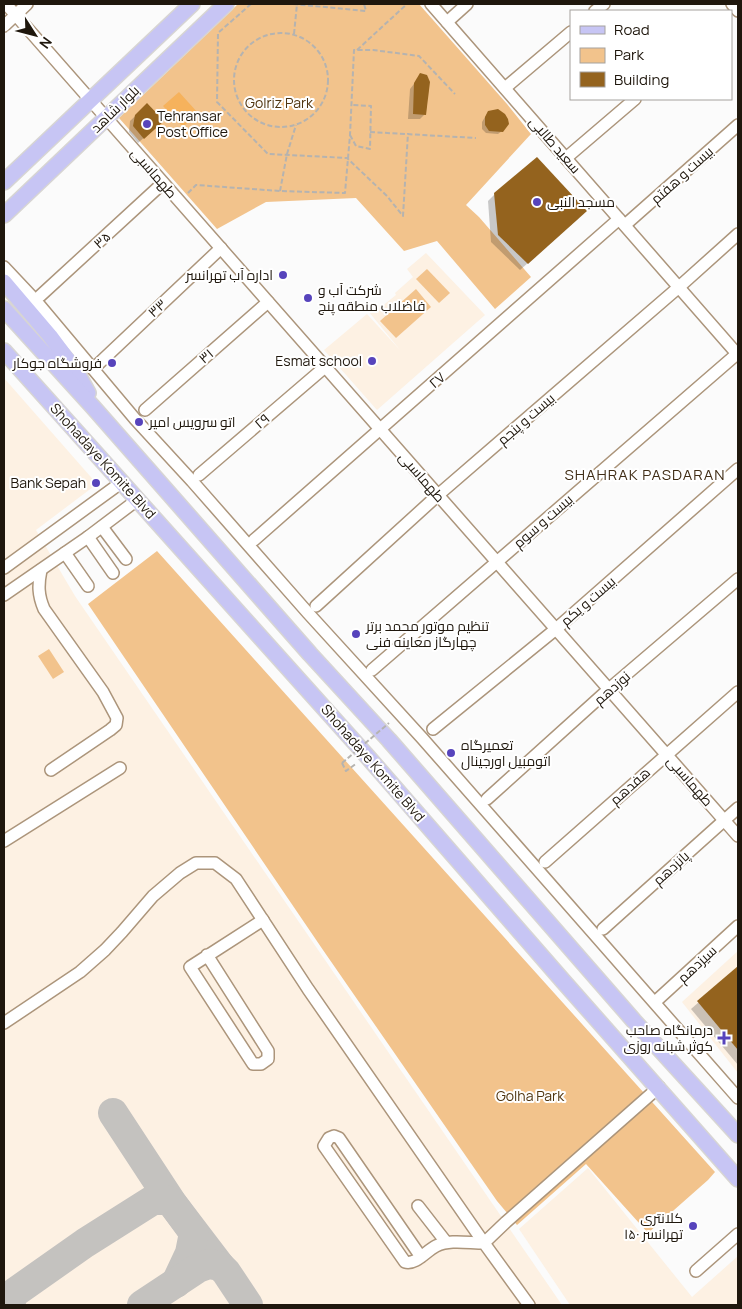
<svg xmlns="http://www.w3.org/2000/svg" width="742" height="1309" font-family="Manrope,Cairo,sans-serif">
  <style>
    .built { fill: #fdf1e3 }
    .green { fill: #f2c38c }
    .water { fill: #f6b25c }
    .shadow { fill: #0003 }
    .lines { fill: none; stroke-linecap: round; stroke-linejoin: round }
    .taxiway { stroke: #c4c2bf; stroke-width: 30 }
    .building { fill: #94631e }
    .minor-casing { stroke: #ac957b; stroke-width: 14 }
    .major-casing { stroke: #d7d5d3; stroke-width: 18 }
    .path { stroke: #b5b3b0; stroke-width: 2; stroke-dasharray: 5 2.5; stroke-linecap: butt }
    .minor { stroke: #fff; stroke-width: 11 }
    .major { stroke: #c7c5f4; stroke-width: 15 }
    .path-bridge { stroke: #b5b3b0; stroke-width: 2; stroke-dasharray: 5 2.5; stroke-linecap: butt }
    .poi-dot { fill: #5744bc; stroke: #fff; stroke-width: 2 }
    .labels { text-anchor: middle; stroke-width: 4; stroke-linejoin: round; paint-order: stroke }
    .park-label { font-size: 14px; fill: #4f340f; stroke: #fff }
    .street-label { font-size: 14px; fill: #1f170d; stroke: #fff }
    .poi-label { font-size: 14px; fill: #1f170d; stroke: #fff; text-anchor: start }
    .neighbourhood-label { font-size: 15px; letter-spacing: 1px; fill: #402d16; stroke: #fff }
  </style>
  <rect width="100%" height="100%" fill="#fbfbfb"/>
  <g class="built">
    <polygon points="426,253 485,315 377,410 324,350 367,314 400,350 369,312 378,305 381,307 396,295 395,293 413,277 407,269"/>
    <polygon points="4,378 97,484 36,530 75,596 562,1305 4,1305"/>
    <polygon points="738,951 738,1073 682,1002"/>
    <polygon points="588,1168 692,1297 738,1256 738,1305 570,1305 519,1229"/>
  </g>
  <g class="green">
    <polygon points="238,4 419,4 507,104 531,134 466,205 479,217 531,277 495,309 437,241 404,251 356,198 266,202 217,229 119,118"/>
    <polygon points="427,269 450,293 439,303 416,279"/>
    <polygon points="416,289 431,307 396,338 380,321"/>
    <polygon points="157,551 715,1172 708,1180 648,1233 586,1164 517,1225 497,1201 323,950 88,604"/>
    <polygon points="49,649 64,672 53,679 38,656"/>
  </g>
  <polygon class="water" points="179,92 198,113 183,127 163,106"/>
  <g class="shadow">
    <polygon points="421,75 425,114 420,119 408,119 410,89"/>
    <polygon points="147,105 157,126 138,143 129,132 130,121"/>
    <polygon points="488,112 502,131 498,134 486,133 482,129 482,122"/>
    <polygon points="495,194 579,218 520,270 491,242 488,201"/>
    <polygon points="738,968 738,1065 691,1009"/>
  </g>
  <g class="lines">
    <g class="taxiway">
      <polyline points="113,1113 172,1203 220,1266"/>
      <polyline points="9,1305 14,1293 85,1243 153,1200 165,1200 172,1203 194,1233 190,1253 176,1283"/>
      <polyline points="142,1305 198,1268 209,1264 220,1266 226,1272 248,1305"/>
    </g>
  </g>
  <g class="building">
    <polygon points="420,73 427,75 430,82 426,115 413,114 414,83"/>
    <polygon points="147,103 164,121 144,139 133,126 135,115"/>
    <polygon points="498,109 505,114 508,119 509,124 503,132 489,131 485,125 485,117 488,111"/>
    <polygon points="537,157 587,211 528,264 498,235 494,193"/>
    <polygon points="738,966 738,1050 697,1001"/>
  </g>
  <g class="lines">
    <g class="minor-casing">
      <g id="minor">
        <polyline points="6,4 738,836"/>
        <polyline points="431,4 738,355"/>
        <polyline points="732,4 738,11"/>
        <polyline points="595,11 604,4"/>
        <polyline points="447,22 467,4"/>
        <polyline points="4,26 27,4"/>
        <polyline points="505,88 571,32"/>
        <polyline points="566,158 635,99"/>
        <polyline points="625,225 738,125"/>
        <polyline points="4,267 36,301 135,419 192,481 308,613 422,738 738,1098"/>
        <polyline points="40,296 163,183"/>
        <polyline points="93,369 221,248"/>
        <polyline points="145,410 268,302"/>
        <polyline points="199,475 325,367"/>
        <polyline points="102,527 126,559"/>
        <polyline points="88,537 113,573"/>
        <polyline points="254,540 619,219"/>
        <polyline points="65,553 88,586"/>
        <polyline points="4,568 122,482"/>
        <path d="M41,570C38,585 38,595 44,609L103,692L117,718L116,725L110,730L51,770"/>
        <polyline points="4,595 88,537 137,500"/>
        <polyline points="316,606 438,495 679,287 738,234"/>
        <polyline points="372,670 738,353"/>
        <polyline points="433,729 556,629 738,469"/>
        <polyline points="487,799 609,689 738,579"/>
        <polyline points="4,841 120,768"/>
        <polyline points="545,862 738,692"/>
        <polyline points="603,929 738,808"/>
        <polyline points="207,955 268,1051 268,1059 261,1064 253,1064 190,967 263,920"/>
        <polyline points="655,1002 738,926"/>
        <polyline points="4,1023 80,972 105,950 122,932 153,896 180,873 196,863 215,863 236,879 308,989 484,1243 506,1222 659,1087"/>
        <polyline points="418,1206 446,1242"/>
        <path d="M421,1257L339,1138L334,1136L329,1138L324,1146L405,1262C416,1265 426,1251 436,1246C450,1239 468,1243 484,1243L529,1305"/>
        <polyline points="696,1271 738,1234"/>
      </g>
    </g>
    <g class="major-casing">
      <g id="major">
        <polyline points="4,182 192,4"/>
        <polyline points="4,215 226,4"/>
        <polyline points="4,282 50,336 76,371 88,393"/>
        <polyline points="4,309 93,407 310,654 389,740 634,1021 738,1135"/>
        <polyline points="4,351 367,756 563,981 738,1179"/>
      </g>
    </g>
    <g class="path">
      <polyline points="251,4 218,33 217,102 268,154 347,158 387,196 403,216 408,133"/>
      <polyline points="293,4 366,11 364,4"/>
      <circle cx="281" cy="80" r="47"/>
      <polyline points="294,34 297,4"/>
      <polyline points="357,50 407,4"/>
      <polyline points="370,132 476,138"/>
      <polyline points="350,135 356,146 370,149 371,106 351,105"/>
      <polyline points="280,191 287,154 296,125"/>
      <polyline points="188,193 196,185 280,191 345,193 350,135 354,50 373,50 419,56 455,94"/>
      <polyline points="342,763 346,771 357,763"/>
    </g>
    <use href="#minor" class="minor"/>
    <use href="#major" class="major"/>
    <polyline class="path-bridge" points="342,763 389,723"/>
  </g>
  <g class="poi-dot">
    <circle cx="147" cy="124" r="5"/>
    <circle cx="537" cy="202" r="5"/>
    <circle cx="283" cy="275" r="5"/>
    <circle cx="308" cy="298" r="5"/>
    <circle cx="372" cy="361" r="5"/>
    <circle cx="112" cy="363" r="5"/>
    <circle cx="139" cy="422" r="5"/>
    <circle cx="96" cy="483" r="5"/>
    <circle cx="356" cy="634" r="5"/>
    <circle cx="451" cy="753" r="5"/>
    <path d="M721.5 1030.5h5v5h5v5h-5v5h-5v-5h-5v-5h5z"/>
    <circle cx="693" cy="1226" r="5"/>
  </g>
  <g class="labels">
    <g class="park-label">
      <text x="279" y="108">Golriz Park</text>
      <text x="530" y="1101">Golha Park</text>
    </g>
    <g class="street-label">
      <text transform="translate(115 109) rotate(-44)" y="5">بلوار شاهد</text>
      <text transform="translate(555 145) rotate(49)" y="5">سعید طالبی</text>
      <text transform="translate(154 173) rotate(49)" y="5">طهماسبی</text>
      <text transform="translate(682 175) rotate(-42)" y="5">بیست و هفتم</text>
      <text transform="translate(102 240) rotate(-42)" y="5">۳۵</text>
      <text transform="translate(157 308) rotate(-43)" y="5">۳۳</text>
      <text transform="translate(206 356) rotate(-41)" y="5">۳۱</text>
      <text transform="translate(437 380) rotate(-41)" y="5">۲۷</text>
      <text transform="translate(526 419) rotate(-41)" y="5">بیست و پنجم</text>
      <text transform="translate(262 421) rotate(-41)" y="5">۲۹</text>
      <text transform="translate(103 461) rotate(48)" y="5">Shohadaye Komite Blvd</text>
      <text transform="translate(422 477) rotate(49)" y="5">طهماسبی</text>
      <text transform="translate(543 521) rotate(-41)" y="5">بیست و سوم</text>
      <text transform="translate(588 601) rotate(-41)" y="5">بیست و یکم</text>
      <text transform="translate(612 688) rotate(-41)" y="5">نوزدهم</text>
      <text transform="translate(373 763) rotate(49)" y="5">Shohadaye Komite Blvd</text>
      <text transform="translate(690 781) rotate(49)" y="5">طهماسبی</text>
      <text transform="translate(630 786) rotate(-42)" y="5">هفدهم</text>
      <text transform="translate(671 868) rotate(-42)" y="5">پانزدهم</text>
      <text transform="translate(697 964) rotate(-43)" y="5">سیزدهم</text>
    </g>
    <g class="poi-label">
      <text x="157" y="121">Tehransar<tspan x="157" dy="16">Post Office</tspan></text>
      <text x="547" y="207">مسجد النبی</text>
      <text x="273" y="280" text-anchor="end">اداره آب تهرانسر</text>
      <text x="318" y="295">شرکت آب و<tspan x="318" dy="16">فاضلاب منطقه پنج</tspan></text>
      <text x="362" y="366" text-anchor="end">Esmat school</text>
      <text x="102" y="368" text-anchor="end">فروشگاه جوکار</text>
      <text x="149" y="427">اتو سرویس امیر</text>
      <text x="86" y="488" text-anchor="end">Bank Sepah</text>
      <text x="366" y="631">تنظیم موتور محمد برتر<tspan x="366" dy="16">چهارگاز معاینه فنی</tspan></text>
      <text x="461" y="750">تعمیرگاه<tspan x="461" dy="16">اتومبیل اورجینال</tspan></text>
      <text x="713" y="1035" text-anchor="end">درمانگاه صاحب<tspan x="713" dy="16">کوثر شبانه روزی</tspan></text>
      <text x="683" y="1223" text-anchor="end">کلانتری<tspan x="683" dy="16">۱۵۰ تهرانسر</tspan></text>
    </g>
    <g class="neighbourhood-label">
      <text x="645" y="480">SHAHRAK PASDARAN</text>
    </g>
  </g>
  <rect width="742" height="1309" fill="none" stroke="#1f170d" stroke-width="10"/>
  <rect x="570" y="10" width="162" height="90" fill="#ffffff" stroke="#a5a29e"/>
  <rect x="580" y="26" width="25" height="8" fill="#c7c5f4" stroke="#a5a29e"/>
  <text x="614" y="35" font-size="15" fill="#1f170d">Road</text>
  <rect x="580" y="48" width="25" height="15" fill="#f2c38c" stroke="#a5a29e"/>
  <text x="614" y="60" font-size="15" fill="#1f170d">Park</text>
  <rect x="580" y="72" width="25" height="15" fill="#94631e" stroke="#a5a29e"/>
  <text x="614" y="85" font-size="15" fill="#1f170d">Building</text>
  <g transform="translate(35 35) rotate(126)" stroke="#ffffff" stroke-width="4" paint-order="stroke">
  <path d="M0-4L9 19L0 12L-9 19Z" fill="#1f170d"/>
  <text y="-8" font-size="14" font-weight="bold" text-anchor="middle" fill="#1f170d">N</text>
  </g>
</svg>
